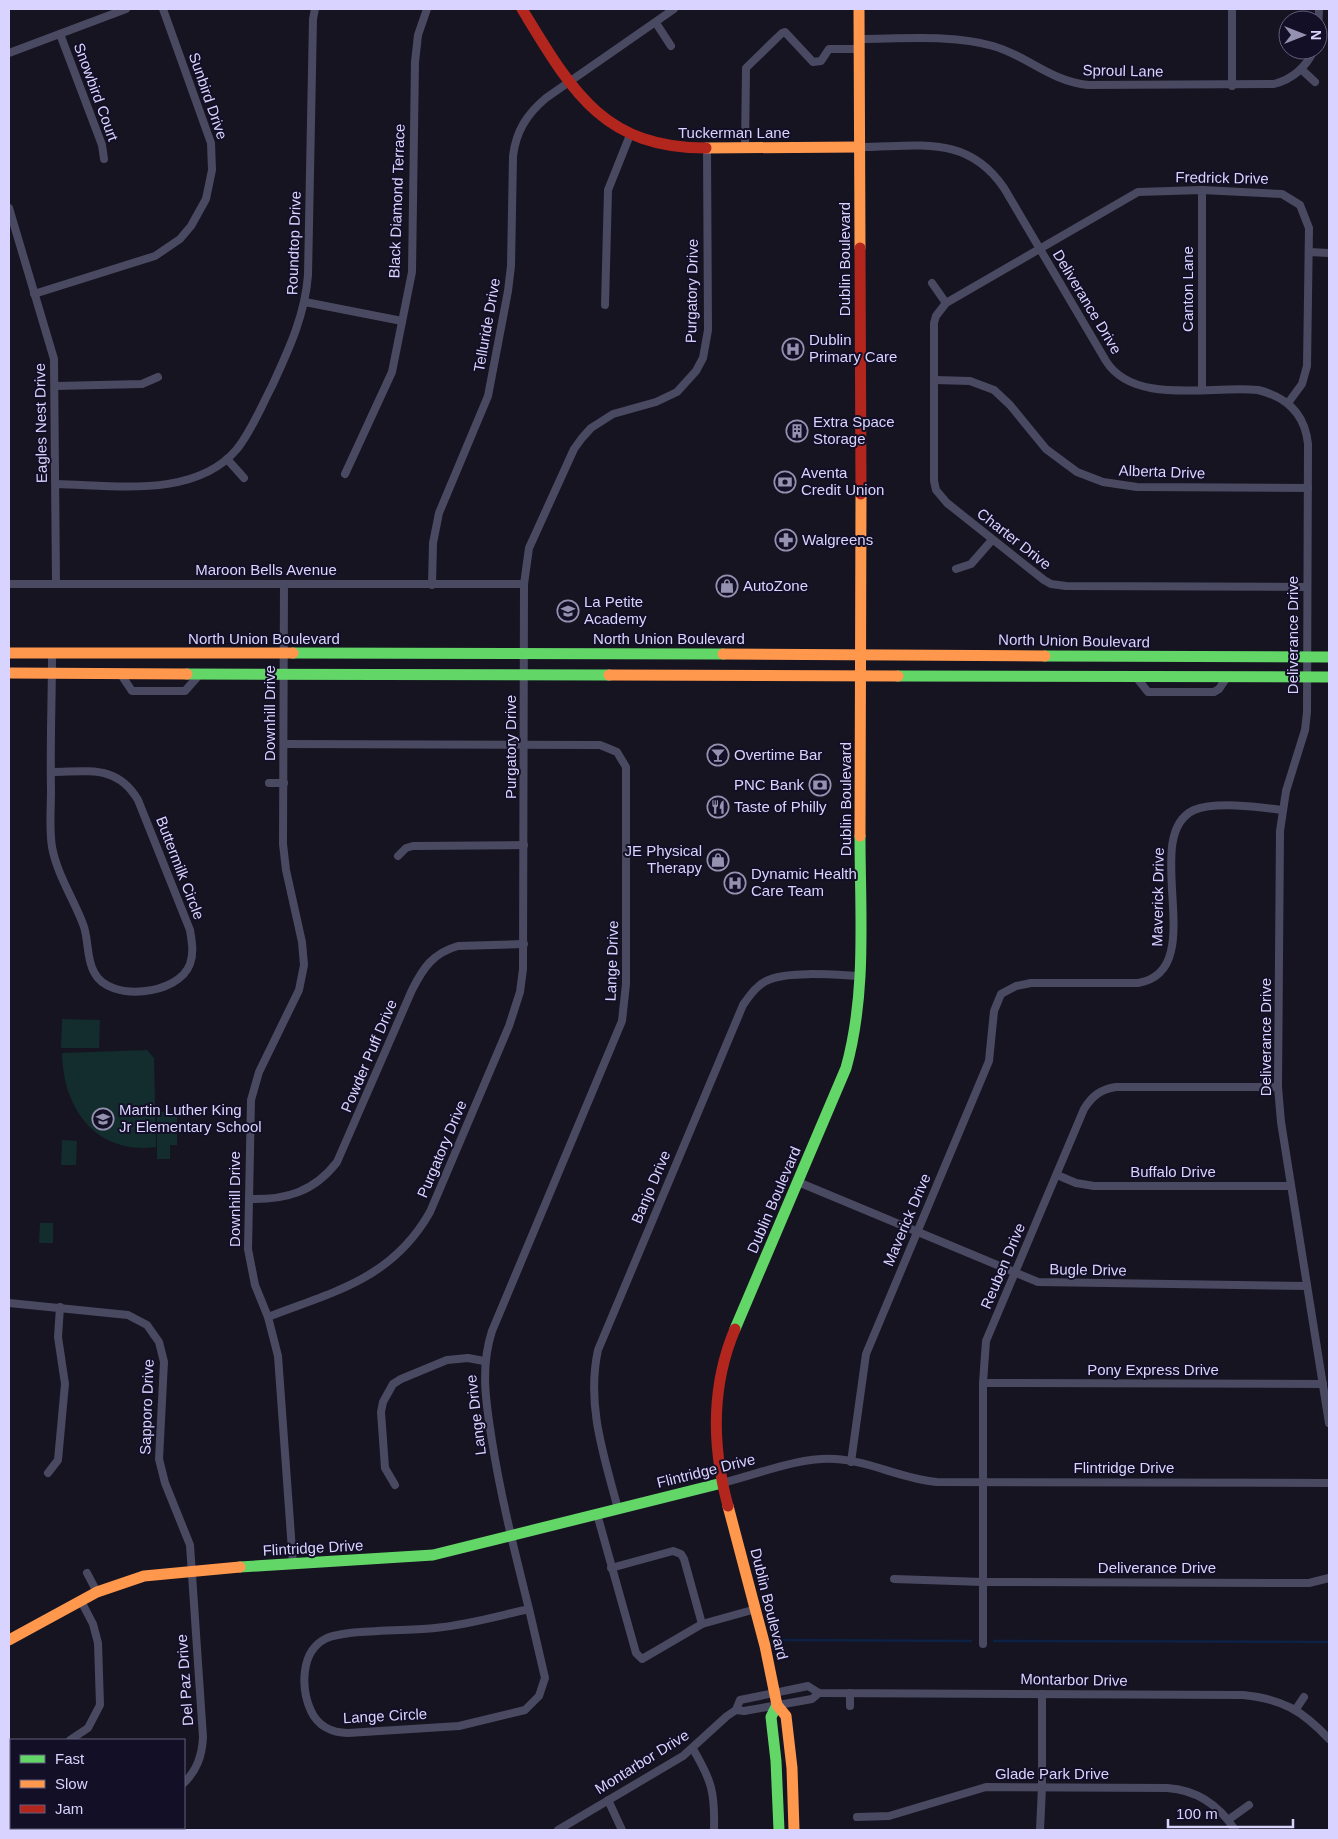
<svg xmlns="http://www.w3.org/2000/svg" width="1338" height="1839" font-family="Helvetica,sans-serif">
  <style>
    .green { fill: #132c2d }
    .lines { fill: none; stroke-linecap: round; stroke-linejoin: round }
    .stream { stroke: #0d2144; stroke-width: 2.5 }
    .street { stroke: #4a4962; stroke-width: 8 }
    .fast { stroke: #63d668; stroke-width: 11 }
    .slow { stroke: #ff974d; stroke-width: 11 }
    .jam { stroke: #b3261e; stroke-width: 11 }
    .labels { text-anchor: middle; stroke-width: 4; stroke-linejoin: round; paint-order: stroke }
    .street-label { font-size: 15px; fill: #d9d4ff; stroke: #130f26 }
    .poi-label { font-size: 15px; fill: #d9d4ff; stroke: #130f26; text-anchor: start }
  </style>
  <rect width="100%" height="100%" fill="#161421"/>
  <g class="green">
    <polygon points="62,1019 100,1020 99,1048 61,1048"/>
    <path d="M147,1050L154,1058L156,1147C96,1155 63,1109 62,1053Z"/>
    <polygon points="157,1112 177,1112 177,1145 170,1145 170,1159 157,1159"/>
    <polygon points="62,1140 77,1141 76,1165 61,1165"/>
    <polygon points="40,1223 53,1223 53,1243 39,1243"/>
  </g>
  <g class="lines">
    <g class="stream">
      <polyline points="783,1640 971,1641"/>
      <polyline points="994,1641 1329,1642"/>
    </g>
    <g class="street">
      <polyline points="656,23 671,46"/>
      <polyline points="60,34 102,145 104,159"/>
      <polyline points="1318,34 1319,9"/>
      <path d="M859,39C900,39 953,34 993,46C1028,56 1050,81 1088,85L1274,84C1293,79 1306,67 1314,50"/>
      <polyline points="9,53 126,9"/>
      <polyline points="1301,69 1315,82"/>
      <polyline points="1232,86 1232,9"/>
      <path d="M859,147C917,147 967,133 1004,188L1106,361C1134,406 1212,385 1258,390C1287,397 1305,414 1308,444L1307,712L1305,730L1286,791L1280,831L1278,1087L1281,1122L1329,1423"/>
      <polyline points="745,149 746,68 782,33 785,32 813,62 821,61 829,49 859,49"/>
      <polyline points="9,208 54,359 56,584"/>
      <polyline points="1309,252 1329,253"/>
      <polyline points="932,283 946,303"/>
      <polyline points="34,294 155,256 180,239 191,226 206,199 212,170 211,143 163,9"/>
      <polyline points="305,302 402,321"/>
      <polyline points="605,305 608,190 630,135"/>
      <polyline points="935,380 970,381 994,390 1010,405 1046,449 1077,472 1103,482 1137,487 1308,488"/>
      <polyline points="56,386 142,384 158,377"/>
      <polyline points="1202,389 1202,190"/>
      <polyline points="1288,403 1302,384 1307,366 1309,228 1300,205 1282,194 1202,190 1138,192 946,303 936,316 934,323 934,481 936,490 947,503 1044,580 1051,584 1066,586 1307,587"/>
      <polyline points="227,459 244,478"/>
      <polyline points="345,474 392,372 412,272 415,62 418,35 427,9"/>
      <path d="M56,484C114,485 195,499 237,449C252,430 261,407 272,386C289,349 305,315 308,275L313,19L315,9"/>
      <polyline points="956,569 971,564 992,540"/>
      <polyline points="9,584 524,584"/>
      <polyline points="284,584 283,844 286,870 302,942 304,965 299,990 259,1072 251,1100 248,1249 255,1285 268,1317 278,1356 293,1564"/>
      <path d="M432,585L433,543L439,513L488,396L508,291L511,266L513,156C516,131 527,114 546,98L674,9"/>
      <polyline points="120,673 132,691 185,691 200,674"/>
      <polyline points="1136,677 1148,692 1214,692 1219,689 1227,677"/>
      <path d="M284,744L600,745L617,752L626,767V984L622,1021L492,1331C480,1368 486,1403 492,1441C501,1498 515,1553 529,1609C498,1616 467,1625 435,1628C410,1631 344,1629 325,1639C300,1652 301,1689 311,1711C318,1726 332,1733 348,1733L459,1726L525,1710L539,1696L545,1678L529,1609"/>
      <path d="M51,772C88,772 117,764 138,800L190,930C192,942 194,953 190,964C179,995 109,1003 94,972C86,958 89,939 83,924C73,898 57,874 52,847C49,828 51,808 51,790C50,744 52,699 52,653"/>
      <polyline points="269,783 284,783"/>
      <polyline points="398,856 406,848 413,846 524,845"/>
      <polyline points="1057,1175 1076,1183 1094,1186 1291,1186"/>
      <polyline points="798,1182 1038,1282 1307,1286"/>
      <path d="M249,1199C286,1200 314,1192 337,1162L412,990C423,968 433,953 458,946L524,944"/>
      <path d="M9,1303L128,1315L147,1325L159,1342L164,1362L159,1459L165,1483L190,1545L203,1737C202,1756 197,1770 184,1783"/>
      <path d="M268,1317C335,1291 392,1279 430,1212L509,1026L520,992L523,969L524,584L529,548L574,449L582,438L591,428L613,414L656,402L677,392L696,371L703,358L708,330L707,149"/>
      <polyline points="983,1383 1323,1384"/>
      <path d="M851,1462L866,1354L989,1061L994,1011L1001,994L1016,986L1031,983H1138C1212,971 1138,836 1194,810C1216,801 1259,807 1282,810"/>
      <polyline points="48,1473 58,1460 65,1384 58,1337 60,1307"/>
      <path d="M722,1483C759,1474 798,1457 835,1459C870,1461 902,1479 937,1482L1329,1483"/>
      <polyline points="395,1485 385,1468 381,1412 383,1402 393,1384 401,1379 447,1360 468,1358 484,1361"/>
      <path d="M618,1509C604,1456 586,1405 598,1350L743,1005C750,995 758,983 771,979C791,971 838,975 860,976"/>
      <polyline points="597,1514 636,1653 642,1659 702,1624 756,1609"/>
      <polyline points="611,1568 673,1551 681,1554 684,1559 702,1624"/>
      <polyline points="87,1573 97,1592"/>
      <polyline points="894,1579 983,1582 1309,1583 1329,1578"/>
      <path d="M983,1644V1383L986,1341L1084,1109C1092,1096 1101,1089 1116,1087H1278"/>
      <polyline points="850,1693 850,1706"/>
      <polyline points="1296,1709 1304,1697"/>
      <path d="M736,1710L740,1700L808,1686L819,1693L1243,1695C1282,1699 1302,1710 1329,1739"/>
      <polyline points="70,1740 88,1728 100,1705 98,1643 93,1624 81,1601"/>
      <path d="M693,1749C712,1781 715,1793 714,1830"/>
      <polyline points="9,1780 11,1779"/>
      <polyline points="608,1800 622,1830"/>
      <path d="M857,1817L889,1816L986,1787L1167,1788C1198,1790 1219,1805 1235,1830"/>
      <polyline points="1228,1820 1249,1805"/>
      <polyline points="114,1830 118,1828"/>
      <polyline points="558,1830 683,1756 727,1716 736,1710 744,1711 812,1699 819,1693"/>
      <polyline points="1040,1830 1042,1787 1042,1694"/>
    </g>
    <g class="fast">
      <polyline points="293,653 723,654"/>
      <polyline points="1045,656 1329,657"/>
      <polyline points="187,674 609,675"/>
      <polyline points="898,676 1329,677"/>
      <path d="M735,1329L846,1068C867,993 860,913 860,836"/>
      <polyline points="240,1567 433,1555 722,1483"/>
      <polyline points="777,1705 771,1717 776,1761 779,1830"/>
    </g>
    <g class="slow">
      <polyline points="859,9 860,248"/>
      <polyline points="706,148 859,147"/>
      <polyline points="9,653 293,653"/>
      <polyline points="723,654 1045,656"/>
      <polyline points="9,673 187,674"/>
      <polyline points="609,675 898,676"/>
      <polyline points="860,836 861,494"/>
      <polyline points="728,1506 765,1646 777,1705 786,1716 792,1768 794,1830"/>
      <polyline points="9,1640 97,1592 144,1576 240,1567"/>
    </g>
    <g class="jam">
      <path d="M522,9C571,89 602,148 706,148"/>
      <polyline points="860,248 861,494"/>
      <path d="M728,1506C712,1447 711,1386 735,1329"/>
    </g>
  </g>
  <defs>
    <g id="hospital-ring" transform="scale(1.125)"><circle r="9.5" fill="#130f26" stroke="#9591b1" stroke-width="1.5"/><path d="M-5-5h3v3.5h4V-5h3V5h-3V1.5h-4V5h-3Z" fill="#9591b1"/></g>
    <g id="building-ring" transform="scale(1.125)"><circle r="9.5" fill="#130f26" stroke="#9591b1" stroke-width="1.5"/><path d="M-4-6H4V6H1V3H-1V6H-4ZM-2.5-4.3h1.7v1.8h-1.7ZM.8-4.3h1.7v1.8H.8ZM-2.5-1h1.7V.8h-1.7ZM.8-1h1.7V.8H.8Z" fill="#9591b1"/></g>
    <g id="bank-ring" transform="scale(1.125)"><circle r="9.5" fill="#130f26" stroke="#9591b1" stroke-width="1.5"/><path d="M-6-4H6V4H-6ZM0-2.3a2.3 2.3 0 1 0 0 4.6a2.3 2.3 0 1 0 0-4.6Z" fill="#9591b1"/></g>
    <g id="pharmacy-ring" transform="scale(1.125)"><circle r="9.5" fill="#130f26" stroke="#9591b1" stroke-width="1.5"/><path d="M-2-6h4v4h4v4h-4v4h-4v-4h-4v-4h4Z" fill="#9591b1"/></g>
    <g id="shop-ring" transform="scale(1.125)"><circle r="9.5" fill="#130f26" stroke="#9591b1" stroke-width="1.5"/><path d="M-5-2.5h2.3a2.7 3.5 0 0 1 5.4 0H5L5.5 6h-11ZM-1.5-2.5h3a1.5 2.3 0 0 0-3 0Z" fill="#9591b1"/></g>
    <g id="school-ring" transform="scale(1.125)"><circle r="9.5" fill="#130f26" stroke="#9591b1" stroke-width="1.5"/><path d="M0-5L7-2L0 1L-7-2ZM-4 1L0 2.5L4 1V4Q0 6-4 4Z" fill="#9591b1"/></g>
    <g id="bar-ring" transform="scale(1.125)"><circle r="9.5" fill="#130f26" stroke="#9591b1" stroke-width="1.5"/><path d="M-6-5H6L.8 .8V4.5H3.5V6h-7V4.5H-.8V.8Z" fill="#9591b1"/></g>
    <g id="restaurant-ring" transform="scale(1.125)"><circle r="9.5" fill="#130f26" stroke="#9591b1" stroke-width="1.5"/><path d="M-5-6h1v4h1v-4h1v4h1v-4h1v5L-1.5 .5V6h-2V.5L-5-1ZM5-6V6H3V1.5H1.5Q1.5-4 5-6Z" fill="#9591b1"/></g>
  </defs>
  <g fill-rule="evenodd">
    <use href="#hospital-ring" x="793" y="349"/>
    <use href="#building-ring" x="797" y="431"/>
    <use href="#bank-ring" x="785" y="482"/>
    <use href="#pharmacy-ring" x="786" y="540"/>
    <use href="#shop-ring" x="727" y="586"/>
    <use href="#school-ring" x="568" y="611"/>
    <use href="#bar-ring" x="718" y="755"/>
    <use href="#bank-ring" x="820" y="785"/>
    <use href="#restaurant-ring" x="718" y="807"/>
    <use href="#shop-ring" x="718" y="860"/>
    <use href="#hospital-ring" x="735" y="883"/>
    <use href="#school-ring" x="103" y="1119"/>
  </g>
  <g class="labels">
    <g class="street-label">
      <text transform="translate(1123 71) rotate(1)" y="5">Sproul Lane</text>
      <text transform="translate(96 92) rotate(70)" y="5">Snowbird Court</text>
      <text transform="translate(208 96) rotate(71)" y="5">Sunbird Drive</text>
      <text x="734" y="138">Tuckerman Lane</text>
      <text transform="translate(1222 178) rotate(1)" y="5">Fredrick Drive</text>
      <text transform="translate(397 201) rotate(-88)" y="5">Black Diamond Terrace</text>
      <text transform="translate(294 243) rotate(-88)" y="5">Roundtop Drive</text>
      <text transform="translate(845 259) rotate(-90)" y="5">Dublin Boulevard</text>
      <text transform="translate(1188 289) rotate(-90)" y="5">Canton Lane</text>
      <text transform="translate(692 291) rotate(-89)" y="5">Purgatory Drive</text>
      <text transform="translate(1087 302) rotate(59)" y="5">Deliverance Drive</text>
      <text transform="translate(487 325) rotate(-80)" y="5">Telluride Drive</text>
      <text transform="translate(41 423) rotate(-91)" y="5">Eagles Nest Drive</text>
      <text transform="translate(1162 472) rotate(2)" y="5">Alberta Drive</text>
      <text transform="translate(1014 539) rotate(38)" y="5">Charter Drive</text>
      <text x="266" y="575">Maroon Bells Avenue</text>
      <text transform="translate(1293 635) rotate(-90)" y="5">Deliverance Drive</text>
      <text x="264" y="644">North Union Boulevard</text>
      <text x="669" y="644">North Union Boulevard</text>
      <text transform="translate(1074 641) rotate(1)" y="5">North Union Boulevard</text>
      <text transform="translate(270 713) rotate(-90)" y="5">Downhill Drive</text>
      <text transform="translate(511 747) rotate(-90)" y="5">Purgatory Drive</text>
      <text transform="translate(846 799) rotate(-90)" y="5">Dublin Boulevard</text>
      <text transform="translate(180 868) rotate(69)" y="5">Buttermilk Circle</text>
      <text transform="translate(1158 897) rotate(-89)" y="5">Maverick Drive</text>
      <text transform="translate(612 961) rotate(-88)" y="5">Lange Drive</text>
      <text transform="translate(1266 1037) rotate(-90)" y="5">Deliverance Drive</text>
      <text transform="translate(369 1056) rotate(-67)" y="5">Powder Puff Drive</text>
      <text transform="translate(442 1149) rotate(-67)" y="5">Purgatory Drive</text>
      <text x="1173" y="1177">Buffalo Drive</text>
      <text transform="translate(651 1187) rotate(-67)" y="5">Banjo Drive</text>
      <text transform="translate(235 1199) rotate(-90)" y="5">Downhill Drive</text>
      <text transform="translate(774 1200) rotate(-67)" y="5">Dublin Boulevard</text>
      <text transform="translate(907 1220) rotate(-67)" y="5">Maverick Drive</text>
      <text transform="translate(1003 1266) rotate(-67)" y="5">Reuben Drive</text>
      <text transform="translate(1088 1270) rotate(1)" y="5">Bugle Drive</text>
      <text x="1153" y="1375">Pony Express Drive</text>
      <text transform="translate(147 1407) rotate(-88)" y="5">Sapporo Drive</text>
      <text transform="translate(476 1415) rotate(-97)" y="5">Lange Drive</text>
      <text x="1124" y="1473">Flintridge Drive</text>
      <text transform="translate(706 1471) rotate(-14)" y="5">Flintridge Drive</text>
      <text transform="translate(313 1548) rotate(-3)" y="5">Flintridge Drive</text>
      <text x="1157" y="1573">Deliverance Drive</text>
      <text transform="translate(769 1604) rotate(76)" y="5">Dublin Boulevard</text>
      <text transform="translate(185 1680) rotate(-94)" y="5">Del Paz Drive</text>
      <text transform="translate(1074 1680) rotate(1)" y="5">Montarbor Drive</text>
      <text transform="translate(385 1716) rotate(-3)" y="5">Lange Circle</text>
      <text transform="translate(642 1762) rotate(-32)" y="5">Montarbor Drive</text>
      <text x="1052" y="1779">Glade Park Drive</text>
    </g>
    <g class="poi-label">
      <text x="809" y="345">Dublin<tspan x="809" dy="17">Primary Care</tspan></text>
      <text x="813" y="427">Extra Space<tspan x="813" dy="17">Storage</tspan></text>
      <text x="801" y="478">Aventa<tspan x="801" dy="17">Credit Union</tspan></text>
      <text x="802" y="545">Walgreens</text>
      <text x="743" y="591">AutoZone</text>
      <text x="584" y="607">La Petite<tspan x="584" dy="17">Academy</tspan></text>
      <text x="734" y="760">Overtime Bar</text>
      <text x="804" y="790" text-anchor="end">PNC Bank</text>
      <text x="734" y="812">Taste of Philly</text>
      <text x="702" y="856" text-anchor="end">JE Physical<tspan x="702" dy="17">Therapy</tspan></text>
      <text x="751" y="879">Dynamic Health<tspan x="751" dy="17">Care Team</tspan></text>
      <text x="119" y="1115">Martin Luther King<tspan x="119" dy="17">Jr Elementary School</tspan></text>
    </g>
  </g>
  <rect width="1338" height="1839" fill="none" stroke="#d9d4ff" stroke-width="20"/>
  <rect x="10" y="1739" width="175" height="90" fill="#130f26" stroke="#625e7d"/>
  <rect x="20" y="1755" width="25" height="8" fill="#63d668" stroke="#625e7d"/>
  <text x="55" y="1764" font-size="15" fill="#d9d4ff">Fast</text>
  <rect x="20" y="1780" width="25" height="8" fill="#ff974d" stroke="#625e7d"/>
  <text x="55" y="1789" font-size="15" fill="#d9d4ff">Slow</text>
  <rect x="20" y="1805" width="25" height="8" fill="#b3261e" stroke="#625e7d"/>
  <text x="55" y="1814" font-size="15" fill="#d9d4ff">Jam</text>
  <g transform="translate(1303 35) rotate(90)"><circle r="24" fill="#130f26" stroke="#625e7d"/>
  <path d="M0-4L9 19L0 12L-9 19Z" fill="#9591b1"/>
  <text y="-8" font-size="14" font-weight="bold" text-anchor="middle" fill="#d9d4ff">N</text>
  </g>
  <path d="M1168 1819v8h125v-8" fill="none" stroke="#d9d4ff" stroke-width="2.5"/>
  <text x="1176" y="1819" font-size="15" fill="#d9d4ff" stroke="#130f26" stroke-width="4" paint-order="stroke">100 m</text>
</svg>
